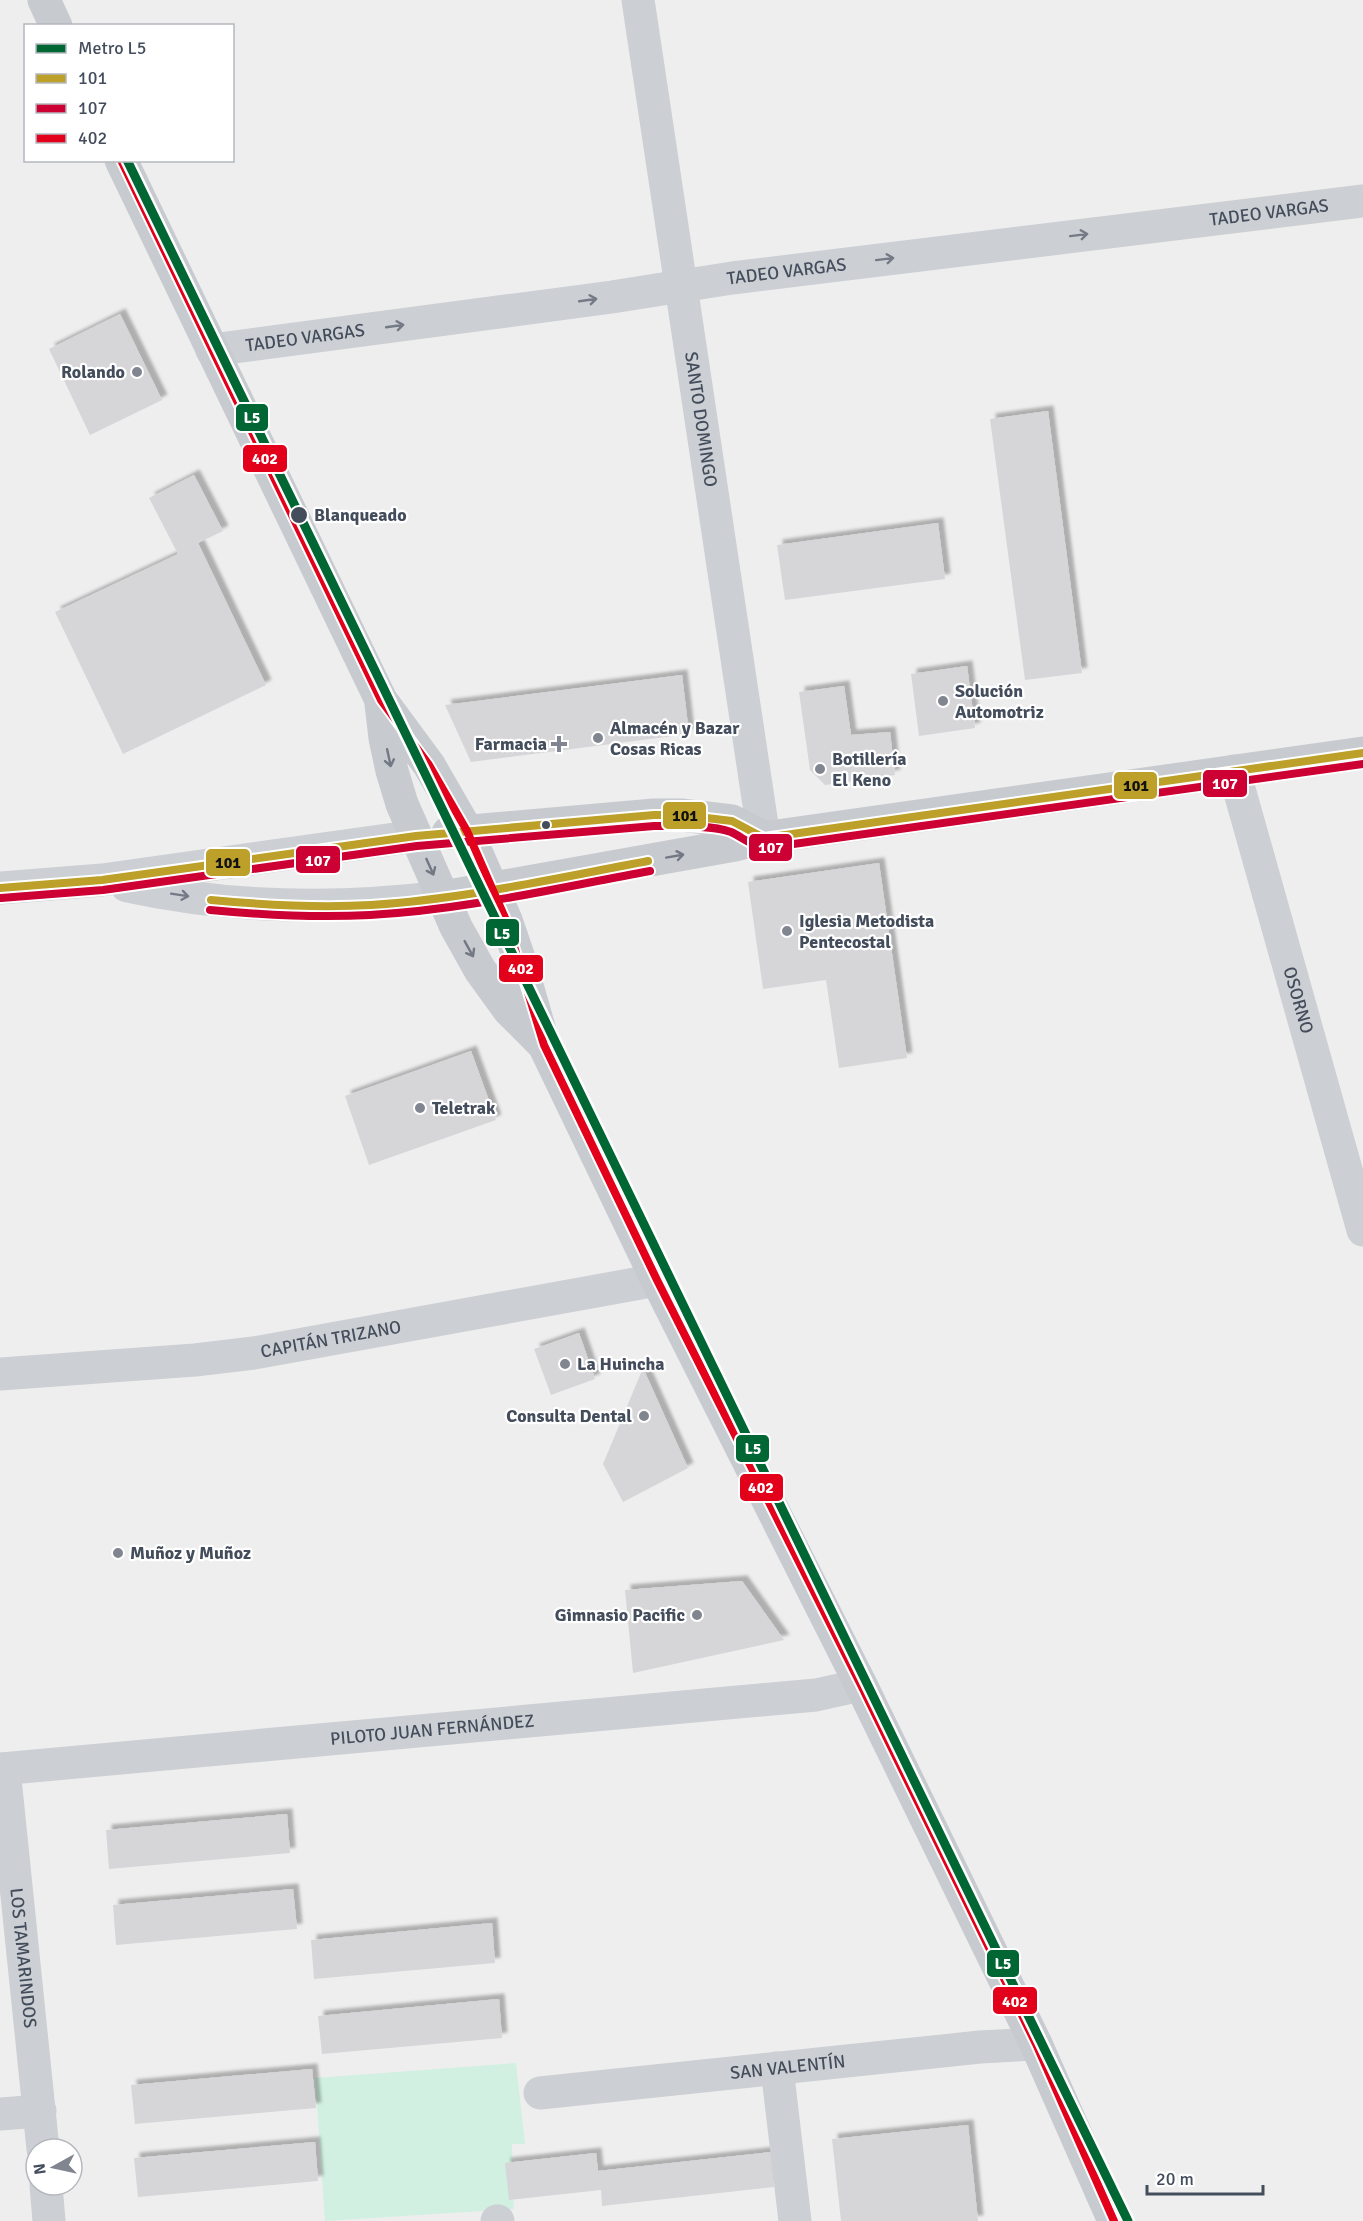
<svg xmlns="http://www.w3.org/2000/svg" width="1363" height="2221" font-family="Signika,sans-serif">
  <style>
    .green { fill: #d1f0e1 }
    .building { fill: #d6d6d9; filter: url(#shadow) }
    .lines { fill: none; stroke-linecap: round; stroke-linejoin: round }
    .minor { stroke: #cccfd3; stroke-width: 33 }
    .secondary { stroke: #cccfd4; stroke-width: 33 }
    .primary { stroke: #c7cacf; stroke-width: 33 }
    .bus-1-casing { stroke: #fff; stroke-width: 12 }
    .bus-2-casing { stroke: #fff; stroke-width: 12 }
    .bus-3-casing { stroke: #fff; stroke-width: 12 }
    .bus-1 { stroke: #bca029; stroke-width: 8 }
    .bus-2 { stroke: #c03; stroke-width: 8 }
    .bus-3 { stroke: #e2001a; stroke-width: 8 }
    .metro-1-casing { stroke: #fff; stroke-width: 14 }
    .metro-1 { stroke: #063; stroke-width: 9 }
    .oneway { stroke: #747a86 }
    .oneway2 { stroke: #727984 }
    .poi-dot { fill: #80858f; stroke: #fff; stroke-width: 2 }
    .stop-dot { fill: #444d5c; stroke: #fff; stroke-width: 2 }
    .labels { text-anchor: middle; stroke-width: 4.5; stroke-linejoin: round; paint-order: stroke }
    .street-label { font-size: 18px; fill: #444d5c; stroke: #fff }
    .poi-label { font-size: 18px; font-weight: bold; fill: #444d5c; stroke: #fff; text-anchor: start }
    .stop-label { font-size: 18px; font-weight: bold; fill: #444d5c; stroke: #fff; text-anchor: start }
    .line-badge { stroke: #fff; stroke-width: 2 }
    .badge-label { font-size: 16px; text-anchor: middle; font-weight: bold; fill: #fff }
    .pale-badge-label { font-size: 16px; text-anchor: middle; font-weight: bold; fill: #111 }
  </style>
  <defs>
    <filter id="shadow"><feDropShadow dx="5.5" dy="-5.5" stdDeviation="1.5" flood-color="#0004"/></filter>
  </defs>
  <rect width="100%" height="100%" fill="#efeeee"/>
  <polygon class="green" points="516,2063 525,2144 512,2144 514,2209 325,2221 315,2078"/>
  <g class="building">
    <polygon points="120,314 162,400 90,435 49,349"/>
    <polygon points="1048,411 1082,673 1025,680 990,419"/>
    <polygon points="194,475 223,531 198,543 266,685 123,754 55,612 178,554 149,498"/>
    <polygon points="938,523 945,579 785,600 777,545"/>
    <polygon points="967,666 975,728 919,736 911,674"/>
    <polygon points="682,675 689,734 471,762 445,705"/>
    <polygon points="844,686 851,735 890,732 895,775 825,785 810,770 799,692"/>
    <polygon points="879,863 907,1058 839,1068 826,980 763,989 748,882"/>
    <polygon points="471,1051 496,1120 369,1165 345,1096"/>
    <polygon points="579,1333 595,1379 551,1395 534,1349"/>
    <polygon points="643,1368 688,1468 623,1502 603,1464"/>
    <polygon points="742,1581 784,1640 633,1673 625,1590"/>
    <polygon points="287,1814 290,1853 109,1869 106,1830"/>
    <polygon points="293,1889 297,1929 116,1945 113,1905"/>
    <polygon points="492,1923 495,1963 314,1979 311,1940"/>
    <polygon points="499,1999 502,2038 322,2054 318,2016"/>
    <polygon points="312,2069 316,2108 135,2124 131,2085"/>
    <polygon points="968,2125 978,2221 841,2221 832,2139"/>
    <polygon points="315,2142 318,2181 138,2197 134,2158"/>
    <polygon points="771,2152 774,2187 602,2206 601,2190 509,2200 505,2163 596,2153 598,2171"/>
  </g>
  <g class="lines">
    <g class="minor">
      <path id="s1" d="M638,0L764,838"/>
      <path id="s2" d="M212,350L612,297L732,278L1363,201"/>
      <path id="s3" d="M1234,771L1363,1230"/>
      <path id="s4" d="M0,1374L195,1360L254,1353L657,1280"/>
      <path id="s5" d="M0,1769L760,1700L816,1695L861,1685"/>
      <path id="s6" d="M4,1769L43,2149"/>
      <polyline points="777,2068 795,2221"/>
      <path id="s7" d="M540,2093L980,2047L1036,2044"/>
      <polyline points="0,2114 40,2111"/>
      <polyline points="46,2185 49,2221"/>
      <polyline points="497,2221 498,2221"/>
    </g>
    <g class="secondary">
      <path d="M127,886C232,909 337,910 443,897"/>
      <polyline points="0,888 102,880 416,836"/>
    </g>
    <g class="primary">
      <polyline points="44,0 56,26"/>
      <polyline points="121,160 381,700 429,765 467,831 506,920 520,961 544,1045 657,1280 861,1685 1036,2044 1114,2221"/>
      <polyline points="381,704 385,738 392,771 402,804 456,927 480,970 509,1010 541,1042"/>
      <polyline points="448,833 654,815 681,815 732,821 764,838"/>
      <polyline points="443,897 735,845 764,838 1363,753"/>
    </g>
    <g class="bus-1-casing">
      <g id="bus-1">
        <polyline points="0,888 102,880 416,836 654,815 681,815 732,821 764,838 1363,753"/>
        <path d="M211,900C264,905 318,908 371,905C464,899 557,878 648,861"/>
      </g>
    </g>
    <g class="bus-2-casing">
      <g id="bus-2">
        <path d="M1,898L103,890L417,846L654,826C674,826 713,825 731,832C742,837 753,847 765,848L1363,764"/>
        <path d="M210,910C263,915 316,918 370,915C464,910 557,888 650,871"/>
      </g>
    </g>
    <g class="bus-3-casing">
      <polyline id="bus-3" points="121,160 381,700 429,765 467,831 506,920 544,1045 657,1280 861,1685 1036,2044 1114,2221"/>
    </g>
    <use href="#bus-1" class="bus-1"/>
    <use href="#bus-2" class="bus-2"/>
    <use href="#bus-3" class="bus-3"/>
    <g class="metro-1-casing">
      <polyline id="metro-1" points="127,160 1128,2221"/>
    </g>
    <use href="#metro-1" class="metro-1"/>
  </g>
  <defs><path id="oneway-shaft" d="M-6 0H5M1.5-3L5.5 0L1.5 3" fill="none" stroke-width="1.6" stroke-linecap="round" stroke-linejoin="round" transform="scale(1.5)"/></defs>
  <g class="oneway">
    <use href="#oneway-shaft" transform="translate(1079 235) rotate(-7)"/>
    <use href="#oneway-shaft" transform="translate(885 259) rotate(-7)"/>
    <use href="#oneway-shaft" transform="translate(588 300) rotate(-8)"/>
    <use href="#oneway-shaft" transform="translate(395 326) rotate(-8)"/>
    <use href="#oneway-shaft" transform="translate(180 895) rotate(9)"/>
  </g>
  <g class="oneway2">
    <use href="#oneway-shaft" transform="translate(389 758) rotate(78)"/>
    <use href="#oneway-shaft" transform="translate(675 856) rotate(-10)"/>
    <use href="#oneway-shaft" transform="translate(430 867) rotate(66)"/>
    <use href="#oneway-shaft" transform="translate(469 949) rotate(61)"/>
  </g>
  <g class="poi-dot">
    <circle cx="137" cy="372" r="6"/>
    <circle cx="943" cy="701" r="6"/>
    <circle cx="598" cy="738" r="6"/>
    <path d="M556 735h6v6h6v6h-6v6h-6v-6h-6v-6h6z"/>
    <circle cx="820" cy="769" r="6"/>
    <circle cx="787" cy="931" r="6"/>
    <circle cx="420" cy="1108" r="6"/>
    <circle cx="565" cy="1364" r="6"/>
    <circle cx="644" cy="1416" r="6"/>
    <circle cx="118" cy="1553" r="6"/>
    <circle cx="697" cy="1615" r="6"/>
  </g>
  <g class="stop-dot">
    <circle cx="299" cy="515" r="9"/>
    <circle cx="546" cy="825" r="5"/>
  </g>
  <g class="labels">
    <g class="street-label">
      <text dy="6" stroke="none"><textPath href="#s2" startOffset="1066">TADEO VARGAS</textPath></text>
      <text dy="6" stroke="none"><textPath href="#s2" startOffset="580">TADEO VARGAS</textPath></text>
      <text dy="6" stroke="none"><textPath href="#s2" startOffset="94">TADEO VARGAS</textPath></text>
      <text dy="6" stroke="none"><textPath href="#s1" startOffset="424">SANTO DOMINGO</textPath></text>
      <text dy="6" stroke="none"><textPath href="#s3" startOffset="238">OSORNO</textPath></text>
      <text dy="6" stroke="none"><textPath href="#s4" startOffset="333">CAPITÁN TRIZANO</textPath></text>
      <text dy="6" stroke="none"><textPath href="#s5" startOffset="434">PILOTO JUAN FERNÁNDEZ</textPath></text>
      <text dy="6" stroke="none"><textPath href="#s6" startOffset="190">LOS TAMARINDOS</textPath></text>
      <text dy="6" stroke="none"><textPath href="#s7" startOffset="249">SAN VALENTÍN</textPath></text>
    </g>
    <g class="poi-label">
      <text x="125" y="378" text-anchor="end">Rolando</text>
      <text x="955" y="697">Solución<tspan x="955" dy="21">Automotriz</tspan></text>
      <text x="610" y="734">Almacén y Bazar<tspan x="610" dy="21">Cosas Ricas</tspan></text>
      <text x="547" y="750" text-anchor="end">Farmacia</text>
      <text x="832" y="765">Botillería<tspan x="832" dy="21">El Keno</tspan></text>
      <text x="799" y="927">Iglesia Metodista<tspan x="799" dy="21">Pentecostal</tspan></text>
      <text x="432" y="1114">Teletrak</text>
      <text x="577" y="1370">La Huincha</text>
      <text x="632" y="1422" text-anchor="end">Consulta Dental</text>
      <text x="130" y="1559">Muñoz y Muñoz</text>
      <text x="685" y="1621" text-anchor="end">Gimnasio Pacific</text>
    </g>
    <g class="stop-label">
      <text x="314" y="521">Blanqueado</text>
    </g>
  </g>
  <g class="line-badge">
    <rect x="235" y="403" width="34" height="29" rx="6" fill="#063"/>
    <rect x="242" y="444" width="46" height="29" rx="6" fill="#e2001a"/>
    <rect x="1202" y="769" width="46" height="29" rx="6" fill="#c03"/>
    <rect x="1113" y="771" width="45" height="29" rx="6" fill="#bca029"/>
    <rect x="662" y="801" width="45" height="29" rx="6" fill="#bca029"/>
    <rect x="748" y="833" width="45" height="29" rx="6" fill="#c03"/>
    <rect x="295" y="845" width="46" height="29" rx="6" fill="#c03"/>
    <rect x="205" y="848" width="46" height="29" rx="6" fill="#bca029"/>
    <rect x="485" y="918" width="35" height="29" rx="6" fill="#063"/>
    <rect x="498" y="954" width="46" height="29" rx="6" fill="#e2001a"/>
    <rect x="735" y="1434" width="35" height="29" rx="6" fill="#063"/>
    <rect x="739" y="1473" width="45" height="29" rx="6" fill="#e2001a"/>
    <rect x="986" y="1949" width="34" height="29" rx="6" fill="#063"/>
    <rect x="992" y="1986" width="46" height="29" rx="6" fill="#e2001a"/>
  </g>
  <g class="badge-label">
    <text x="252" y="423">L5</text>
    <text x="265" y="464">402</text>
    <text x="1225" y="789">107</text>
    <text x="771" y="853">107</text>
    <text x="318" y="866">107</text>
    <text x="502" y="939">L5</text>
    <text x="521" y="974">402</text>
    <text x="753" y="1454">L5</text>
    <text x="761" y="1493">402</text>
    <text x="1003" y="1969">L5</text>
    <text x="1015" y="2007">402</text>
  </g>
  <g class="pale-badge-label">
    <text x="1136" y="791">101</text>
    <text x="685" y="821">101</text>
    <text x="228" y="868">101</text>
  </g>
  <rect x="24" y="24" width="210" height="138" fill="#ffffff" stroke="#b4b8be" stroke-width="1.5"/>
  <rect x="36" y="44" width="30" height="9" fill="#006633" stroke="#b4b8be" stroke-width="1.5"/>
  <text x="78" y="54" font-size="18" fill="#444d5c">Metro L5</text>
  <rect x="36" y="74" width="30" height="9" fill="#bca029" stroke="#b4b8be" stroke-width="1.5"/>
  <text x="78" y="84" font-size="18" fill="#444d5c">101</text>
  <rect x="36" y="104" width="30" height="9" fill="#cc0033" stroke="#b4b8be" stroke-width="1.5"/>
  <text x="78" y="114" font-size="18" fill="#444d5c">107</text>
  <rect x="36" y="134" width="30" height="9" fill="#e2001a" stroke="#b4b8be" stroke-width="1.5"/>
  <text x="78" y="144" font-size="18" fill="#444d5c">402</text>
  <g transform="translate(54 2167) rotate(262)"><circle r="28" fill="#ffffff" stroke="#b4b8be" stroke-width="1.5"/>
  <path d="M0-4.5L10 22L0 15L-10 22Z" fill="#80858f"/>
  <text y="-9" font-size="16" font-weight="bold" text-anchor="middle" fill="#444d5c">N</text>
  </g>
  <path d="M1147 2185v9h116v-9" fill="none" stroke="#444d5c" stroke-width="3"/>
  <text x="1156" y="2185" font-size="18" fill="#444d5c" stroke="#ffffff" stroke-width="4.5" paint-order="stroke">20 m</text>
</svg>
